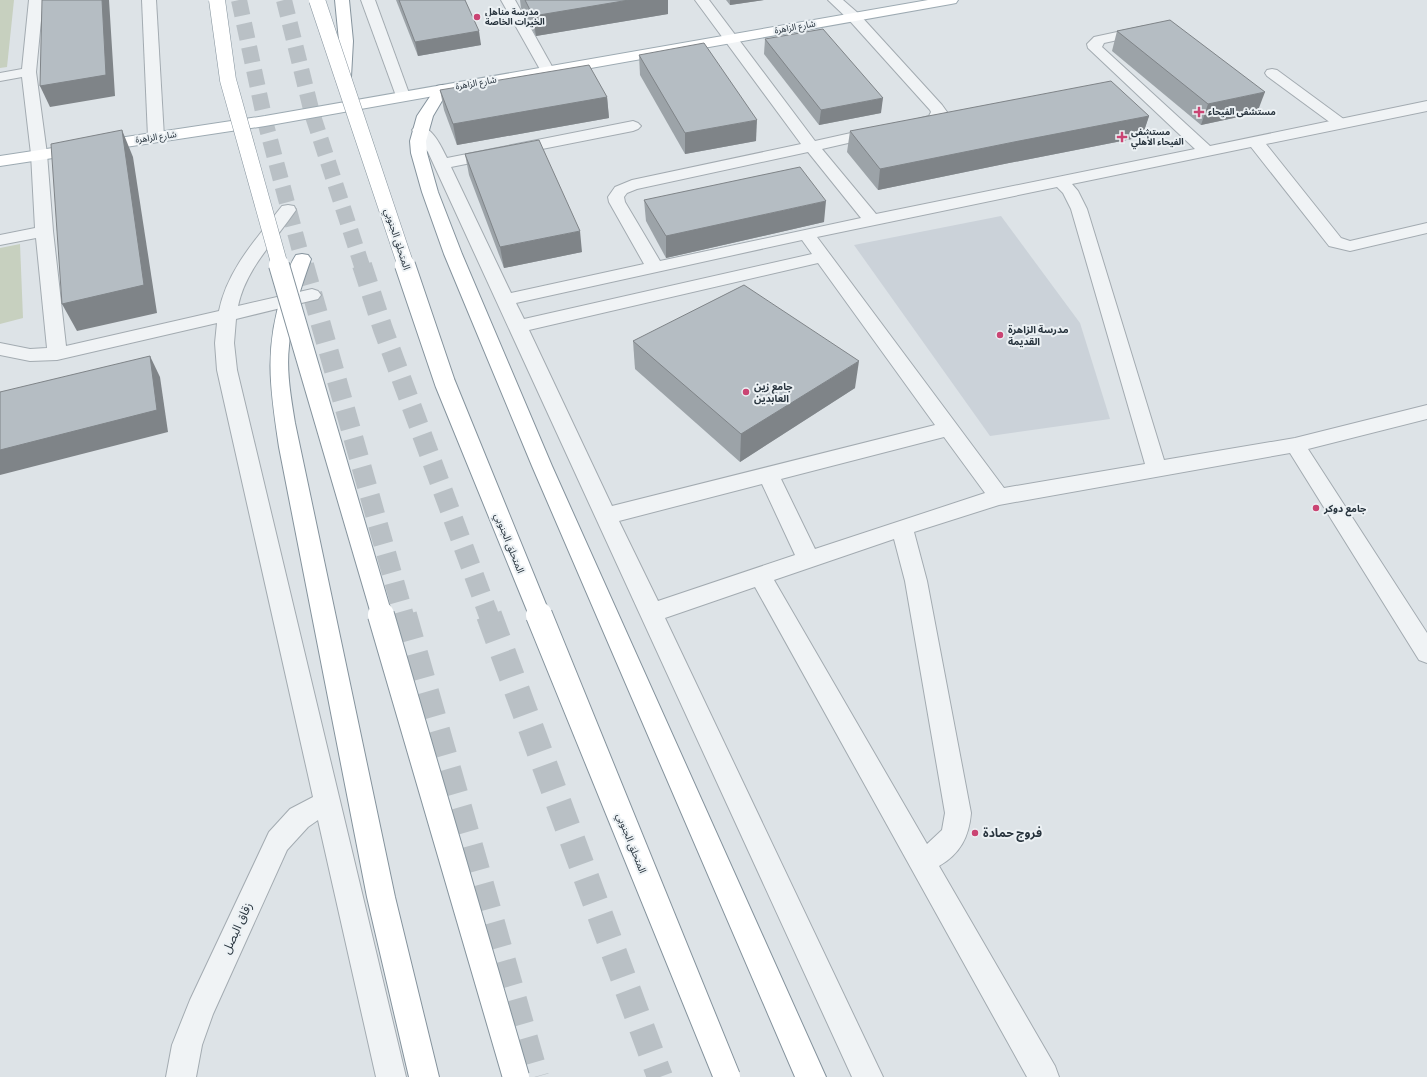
<svg xmlns="http://www.w3.org/2000/svg" width="1427" height="1077" font-family="'Titillium Web','Noto Sans Arabic',sans-serif">
  <style>
    .built { fill: #cbd2d9 }
    .green { fill: #c7d0bf }
    .lines { fill: none; stroke-linecap: round; stroke-linejoin: round }
    .primary-tunnel-far2 { stroke: #b9c0c5; stroke-width: 16; stroke-dasharray: 16 8; stroke-linecap: butt }
    .primary-tunnel-far1 { stroke: #b9c0c5; stroke-width: 20; stroke-dasharray: 20 10; stroke-linecap: butt }
    .primary-tunnel { stroke: #b9c0c5; stroke-width: 26; stroke-dasharray: 26 14; stroke-linecap: butt }
    .service-casing { stroke: #a3abb1; stroke-width: 2 }
    .minor-casing { stroke: #a3abb1; stroke-width: 2 }
    .primary-casing { stroke: #9daab2; stroke-width: 2 }
    .motorway-casing { stroke: #85939d; stroke-width: 2 }
    .service { fill: #f0f3f5; fill-rule: evenodd }
    .minor { fill: #f0f3f5; fill-rule: evenodd }
    .primary { fill: #fff; fill-rule: evenodd }
    .motorway { fill: #fff; fill-rule: evenodd }
    .motorway-bridge-far2-casing { stroke: #85939d; stroke-width: 17; stroke-linecap: butt }
    .motorway-bridge-far1-casing { stroke: #85939d; stroke-width: 22; stroke-linecap: butt }
    .motorway-bridge-casing { stroke: #85939d; stroke-width: 28; stroke-linecap: butt }
    .motorway-bridge-far2 { stroke: #fff; stroke-width: 16 }
    .motorway-bridge-far1 { stroke: #fff; stroke-width: 20 }
    .motorway-bridge { stroke: #fff; stroke-width: 26 }
    .wall { fill: #9ca3a8 }
    .shaded-wall { fill: #7f8488 }
    .building { fill: #b5bdc3; stroke: #7f8488 }
    .poi-dot { fill: #ca4473; stroke: #ecf1f4; stroke-width: 1.5 }
    .labels { text-anchor: middle; stroke-width: 4; stroke-linejoin: round; paint-order: stroke }
    .far-poi-label { font-size: 9px; font-weight: bold; fill: #27333d; stroke: #ecf1f4; text-anchor: start }
    .far-street-label { font-size: 9px; fill: #27333d; stroke: #ecf1f4 }
    .street-label { font-size: 10px; fill: #27333d; stroke: #ecf1f4 }
    .poi-label { font-size: 10px; font-weight: bold; fill: #27333d; stroke: #ecf1f4; text-anchor: start }
    .near-poi-label { font-size: 12px; font-weight: bold; fill: #27333d; stroke: #ecf1f4; text-anchor: start }
    .near-street-label { font-size: 12px; fill: #27333d; stroke: #ecf1f4 }
  </style>
  <rect width="100%" height="100%" fill="#dde3e7"/>
  <polygon class="built" points="1001,216 1080,323 1110,419 990,436 854,245"/>
  <g class="green">
    <polygon points="0,0 14,0 7,67 0,68"/>
    <polygon points="20,244 23,318 0,324 0,248"/>
  </g>
  <g class="lines">
    <g class="primary-tunnel-far2">
      <polyline points="239,0 265,121 304,266"/>
      <polyline points="284,0 312,113 362,266"/>
    </g>
    <g class="primary-tunnel-far1">
      <polyline points="304,265 404,616"/>
      <polyline points="362,265 383,329 489,616"/>
    </g>
    <g class="primary-tunnel">
      <polyline points="404,615 536,1077"/>
      <polyline points="489,615 660,1077"/>
    </g>
    <g class="service-casing">
      <polygon id="service" points="1272,69 1277,70 1345,120 1348,123 1345,126 1335,126 1267,76 1265,73 1267,70"/>
    </g>
    <g class="minor-casing">
      <g id="minor">
        <path d="M29,0H43L36,72L47,154L53,231L66,346L219,311C227,270 257,238 282,206L288,205L294,206L296,210C275,241 246,268 238,306L312,289L318,291L321,295L318,299L236,319L234,343L237,370L406,1077H376L318,820L308,827L287,850L213,1014L202,1045L196,1077H166L172,1045L190,1000L269,832L290,809L313,797L217,370L215,343L217,323L57,360L30,361L0,355V343L30,349L47,348L36,238L0,245V235L35,228L31,154L22,77L0,81V73L22,69Z"/>
        <polygon points="142,0 156,0 164,137 161,140 151,140 148,137"/>
        <polygon points="361,0 375,0 410,96 408,99 398,99 396,96"/>
        <polygon points="501,0 515,0 554,70 552,73 542,73"/>
        <path d="M695,0H709L815,141L878,127L883,129L886,132L883,135L822,149L876,214L1195,149L1088,48L1087,44L1094,37L1145,26L1150,27L1152,30L1150,33L1104,43L1102,47L1210,146L1427,101V111L1266,144L1341,238L1350,241L1427,223V233L1350,251L1329,246L1251,147L1072,184L1078,191L1087,209L1164,460L1295,438L1427,405V419L1308,449L1427,633V663L1419,660L1290,453L999,505L914,532L927,581L971,813C969,837 960,854 939,866L1055,1066L1059,1077H1027L755,587L665,618L883,1077H852L428,152L412,130L415,127C431,123 441,146 447,158L633,121L638,123L641,126L638,129L633,131L451,167L511,293L644,264L609,202L608,197L615,187L632,180L801,144ZM808,152L861,218L660,261L625,202L624,197L627,193L637,189ZM1057,187L1063,193L1071,209L1145,464L1004,488L817,237ZM802,240L812,254L524,319L516,303ZM818,263L935,425L612,506L529,330ZM944,437L985,493L815,549L781,479ZM762,484L795,555L658,601L619,521ZM894,539L905,581L945,813L942,830L927,844L774,580Z"/>
        <polygon points="828,0 843,0 859,14 942,105 947,112 939,122 912,130 907,128 904,125 907,122 929,116 931,112 930,110 849,20"/>
      </g>
    </g>
    <g class="primary-casing">
      <polygon id="primary" points="928,0 958,0 956,3 951,4 265,126 0,166 0,156 265,116"/>
    </g>
    <g class="motorway-casing">
      <g id="motorway">
        <polygon points="335,0 349,0 353,41 351,77 349,80 339,80 337,77 339,41"/>
        <polygon points="442,85 447,86 449,89 433,116 426,141 427,153 438,192 462,254 552,466 826,1077 795,1077 532,466 444,254 422,192 411,153 410,141 417,116 437,86"/>
        <path d="M302,254L308,255L311,259C301,287 291,316 289,346C286,371 291,398 295,423L395,897L439,1077H409L367,897L279,447C270,387 264,349 283,290C286,278 289,265 296,255Z"/>
      </g>
    </g>
    <use href="#service" class="service"/>
    <use href="#minor" class="minor"/>
    <use href="#primary" class="primary"/>
    <use href="#motorway" class="motorway"/>
    <g class="motorway-bridge-far2-casing">
      <g id="motorway-bridge-far2">
        <polyline points="217,0 228,80 280,266"/>
        <polyline points="317,0 406,266"/>
      </g>
    </g>
    <g class="motorway-bridge-far1-casing">
      <g id="motorway-bridge-far1">
        <polyline points="279,265 382,616"/>
        <polyline points="405,265 445,383 540,616"/>
      </g>
    </g>
    <g class="motorway-bridge-casing">
      <g id="motorway-bridge">
        <polyline points="381,615 516,1077"/>
        <polyline points="539,615 727,1077"/>
      </g>
    </g>
    <use href="#motorway-bridge-far2" class="motorway-bridge-far2"/>
    <use href="#motorway-bridge-far1" class="motorway-bridge-far1"/>
    <use href="#motorway-bridge" class="motorway-bridge"/>
  </g>
  <g class="wall">
    <polygon points="396,0 465,0 481,45 418,56"/>
    <polygon points="520,0 668,0 668,14 536,36 521,8"/>
    <polygon points="726,0 764,0 730,5"/>
    <polygon points="1117,31 1257,113 1201,125 1112,51"/>
    <polygon points="765,39 881,113 819,125 764,54"/>
    <polygon points="639,55 756,141 685,154 640,75"/>
    <polygon points="440,90 607,97 609,118 457,145 444,110"/>
    <polygon points="1149,116 1142,137 1009,163 878,190 847,152 850,131"/>
    <polygon points="465,154 582,252 504,268 469,175"/>
    <polygon points="644,200 824,222 666,258 646,221"/>
    <polygon points="633,341 855,388 740,462 635,369"/>
  </g>
  <g class="shaded-wall">
    <polygon points="102,0 109,0 115,96 50,107 40,86"/>
    <polygon points="629,0 668,0 668,14 536,36 533,16"/>
    <polygon points="730,0 764,0 730,5"/>
    <polygon points="479,31 481,45 418,56 415,42"/>
    <polygon points="1265,92 1257,113 1201,125 1208,104"/>
    <polygon points="607,97 609,118 457,145 453,124"/>
    <polygon points="883,98 881,113 819,125 821,110"/>
    <polygon points="1149,116 1142,137 1009,163 878,190 880,169 1014,142"/>
    <polygon points="757,120 756,141 685,154 685,133"/>
    <polygon points="122,130 133,157 157,313 77,331 62,304"/>
    <polygon points="826,201 824,222 666,258 666,236"/>
    <polygon points="580,231 582,252 504,268 500,247"/>
    <polygon points="150,356 160,377 168,432 0,475 0,450"/>
    <polygon points="859,361 855,388 740,462 741,434"/>
  </g>
  <g class="building">
    <polygon points="42,0 102,0 106,75 40,86"/>
    <polygon points="399,0 465,0 479,31 415,42"/>
    <polygon points="525,0 629,0 533,16"/>
    <polygon points="1170,20 1265,92 1208,104 1117,31"/>
    <polygon points="823,29 883,98 821,110 765,39"/>
    <polygon points="704,43 757,120 685,133 639,55"/>
    <polygon points="589,65 607,97 453,124 440,90"/>
    <polygon points="1111,81 1149,116 1014,142 880,169 850,131"/>
    <polygon points="122,130 144,285 62,304 51,144"/>
    <polygon points="539,140 580,231 500,247 465,154"/>
    <polygon points="800,167 826,201 666,236 644,200"/>
    <polygon points="744,285 859,361 741,434 633,341"/>
    <polygon points="150,356 157,410 0,450 0,392"/>
  </g>
  <g class="poi-dot">
    <circle cx="477" cy="17" r="4"/>
    <path d="M1197 106h4v4h4v4h-4v4h-4v-4h-4v-4h4z"/>
    <path d="M1120 131h4v4h4v4h-4v4h-4v-4h-4v-4h4z"/>
    <circle cx="1000" cy="335" r="4"/>
    <circle cx="746" cy="392" r="4"/>
    <circle cx="1316" cy="508" r="4"/>
    <circle cx="975" cy="833" r="4"/>
  </g>
  <g class="labels">
    <g class="far-poi-label">
      <text x="485" y="15">مدرسة مناهل<tspan x="485" dy="10">الخيرات الخاصة</tspan></text>
      <text x="1208" y="115">مستشفى الفيحاء</text>
      <text x="1131" y="135">مستشفى<tspan x="1131" dy="10">الفيحاء الأهلي</tspan></text>
    </g>
    <g class="far-street-label">
      <text transform="translate(795 27) rotate(-10)" y="3">شارع الزاهرة</text>
      <text transform="translate(476 83) rotate(-10)" y="3">شارع الزاهرة</text>
      <text transform="translate(156 137) rotate(-8)" y="3">شارع الزاهرة</text>
    </g>
    <g class="street-label">
      <text transform="translate(398 239) rotate(72)" y="4">المتحلق الجنوبي</text>
      <text transform="translate(510 543) rotate(68)" y="4">المتحلق الجنوبي</text>
      <text transform="translate(632 843) rotate(68)" y="4">المتحلق الجنوبي</text>
    </g>
    <g class="poi-label">
      <text x="1008" y="333">مدرسة الزاهرة<tspan x="1008" dy="12">القديمة</tspan></text>
      <text x="754" y="390">جامع زين<tspan x="754" dy="12">العابدين</tspan></text>
      <text x="1324" y="512">جامع دوكر</text>
    </g>
    <g class="near-poi-label">
      <text x="983" y="837">فروج حمادة</text>
    </g>
    <g class="near-street-label">
      <text transform="translate(237 928) rotate(-65)" y="4">زقاق البصل</text>
    </g>
  </g>
</svg>
